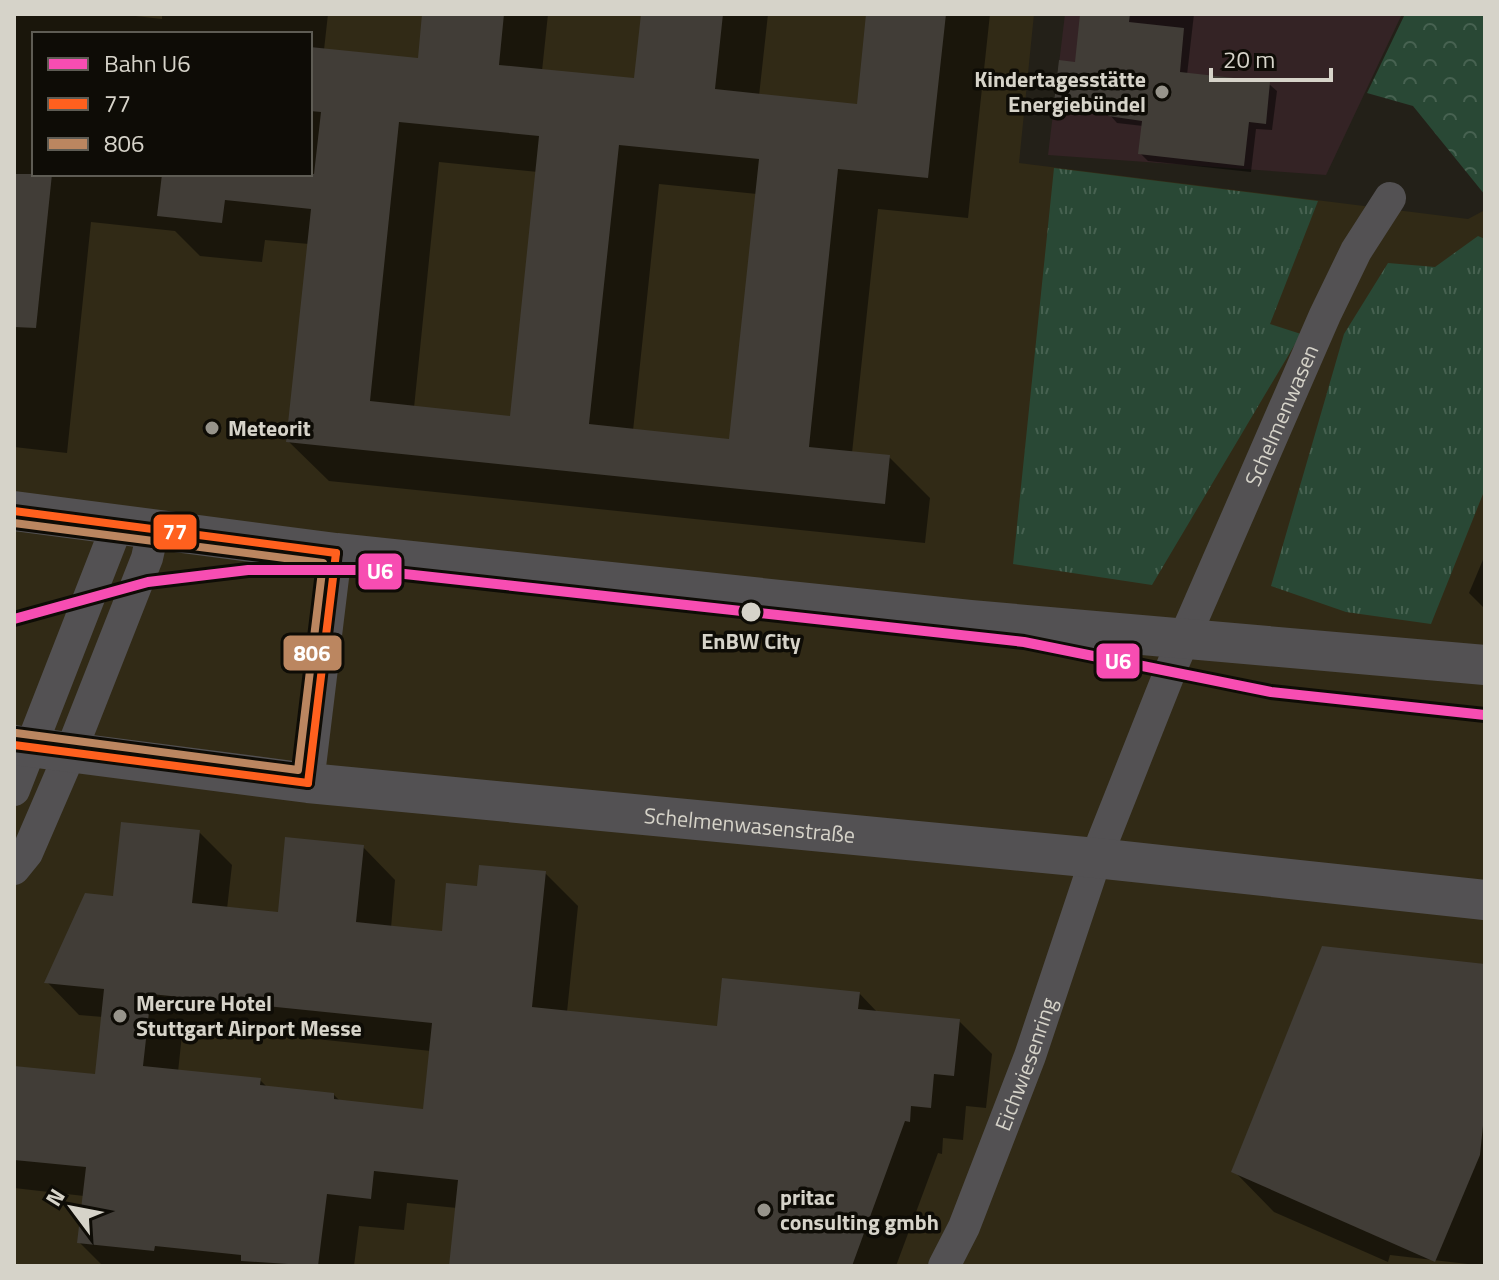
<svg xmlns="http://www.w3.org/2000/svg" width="1499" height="1280" font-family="'Titillium Web',sans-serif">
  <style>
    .built { fill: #312a16; fill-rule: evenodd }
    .education { fill: #342325 }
    .grass { fill: url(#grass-tufts) }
    .forest { fill: url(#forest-crowns) }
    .shadow { fill: #0007; fill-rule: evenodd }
    .building { fill: #413d37; fill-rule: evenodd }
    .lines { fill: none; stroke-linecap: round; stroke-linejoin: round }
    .minor { stroke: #535153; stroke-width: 32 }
    .tertiary { stroke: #535153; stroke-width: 40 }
    .bus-1-casing { stroke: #0e0c06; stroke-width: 14 }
    .bus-2-casing { stroke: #0e0c06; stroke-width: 14 }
    .bus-1 { stroke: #ff601e; stroke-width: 8 }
    .bus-2 { stroke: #bb8660; stroke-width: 8 }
    .rail-1-casing { stroke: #0e0c06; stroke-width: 16 }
    .rail-1 { stroke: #f74db2; stroke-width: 10 }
    .poi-dot { fill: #97948b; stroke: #0e0c06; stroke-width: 3 }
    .stop-dot { fill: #d6d3c9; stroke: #0e0c06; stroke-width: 3 }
    .labels { text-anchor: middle; stroke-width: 7; stroke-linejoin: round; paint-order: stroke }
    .poi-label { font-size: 22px; font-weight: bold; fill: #d6d3c9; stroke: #0e0c06; text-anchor: start }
    .street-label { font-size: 22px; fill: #d6d3c9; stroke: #0e0c06 }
    .stop-label { font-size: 22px; font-weight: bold; fill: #d6d3c9; stroke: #0e0c06 }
    .line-badge { stroke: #0e0c06; stroke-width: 3 }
    .badge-label { font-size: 22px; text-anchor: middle; font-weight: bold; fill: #fff }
  </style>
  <defs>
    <pattern id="grass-tufts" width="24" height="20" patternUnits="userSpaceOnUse" patternTransform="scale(2)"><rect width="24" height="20" fill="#294835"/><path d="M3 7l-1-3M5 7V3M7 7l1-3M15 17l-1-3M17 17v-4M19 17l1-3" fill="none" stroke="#476251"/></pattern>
    <pattern id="forest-crowns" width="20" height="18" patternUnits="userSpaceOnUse" patternTransform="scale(2)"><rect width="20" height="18" fill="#294835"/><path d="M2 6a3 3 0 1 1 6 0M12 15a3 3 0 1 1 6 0" fill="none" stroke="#476251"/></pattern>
  </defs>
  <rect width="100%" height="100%" fill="#232018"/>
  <path class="built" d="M14,14H1034L1019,163L1468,219L1485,210V1266H14ZM34,34H310V174H34Z"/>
  <polygon class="education" points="1065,14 1402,14 1326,175 1048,155"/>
  <g class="grass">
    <polygon points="1054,168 1318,201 1270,324 1301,334 1152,585 1013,564"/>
    <polygon points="1478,236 1485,239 1485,489 1431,624 1346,612 1271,586 1344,334 1388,263 1435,267"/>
  </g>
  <polygon class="forest" points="1405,14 1485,14 1485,195 1413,106 1367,93"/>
  <g class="shadow">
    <path d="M14,14H118L162,19V14H328L324,50L419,60L424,14H548L542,71L636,81L643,14H768L759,96L858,106L868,14H990L968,218L878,209L852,453L889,457L930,498L925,543L329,481L288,441L309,244L265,240L262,262L200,256L175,231L91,222L67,453L14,447ZM34,34H310V174H34ZM439,162L538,172L512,418L414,408ZM659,184L757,194L731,441L633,431Z"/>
    <polygon points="1082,14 1194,14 1187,75 1269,84 1277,91 1272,130 1256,129 1251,172 1148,161 1141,154 1143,126 1117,123 1109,114 1063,110 1056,102 1076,64"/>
    <polygon points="1485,555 1485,609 1469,593"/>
    <path d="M199,832L232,865L227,909L280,914L363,847L395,880L391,928L443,933L479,888L545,873L578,906L567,1012L719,1028L859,993L878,1013L959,1021L992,1054L986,1108L966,1106L963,1140L943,1138L942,1154L938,1153L896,1266H451L457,1208L407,1203L404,1230L359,1226L354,1266H103L79,1242L84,1196L14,1188V1068L96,1076L103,1017L79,1015L47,982L115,898ZM183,1025L431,1051L425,1111L341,1102L333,1094L268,1088L260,1080L178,1072Z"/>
    <polygon points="1485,966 1485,1266 1390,1255 1388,1262 1274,1212 1234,1171"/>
  </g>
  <g class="building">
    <path d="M422,14H504L499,65L634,78L641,14H723L715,89L857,104L866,14H946L928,178L838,169L809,447L890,455L885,504L286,442L311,209L225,200L222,223L157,216L162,174H314L321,112L310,111V47L418,58ZM399,122L539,136L510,416L370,401ZM619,145L759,159L729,439L589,424Z"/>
    <polygon points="1080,14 1130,14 1129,22 1184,28 1180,72 1270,82 1266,124 1249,122 1244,166 1138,154 1142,121 1108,116 1108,109 1054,103 1059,60 1075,62"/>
    <polygon points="14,174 52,174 36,328 14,327"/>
    <path d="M121,822L200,830L192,903L278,912L285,837L364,845L356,922L442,931L446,883L477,886L479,865L546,871L532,1007L717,1026L722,978L860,992L858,1009L960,1019L954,1076L934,1074L931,1108L911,1106L910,1122L905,1121L852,1266H449L458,1180L374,1171L371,1199L327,1194L318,1266L241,1261V1255L155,1246L154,1251L77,1243L86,1167L14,1160V1066L95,1074L104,989L44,983L85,893L113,896ZM151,994L432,1023L423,1109L334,1099V1093L260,1085L261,1078L143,1066Z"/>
    <polygon points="1322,946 1485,964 1485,1106 1480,1155 1435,1262 1231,1172"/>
  </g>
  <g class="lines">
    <g class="minor">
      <polyline points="308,783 336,553"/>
      <polyline points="14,790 117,526"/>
      <polyline points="14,869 27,853 71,751 147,558 153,531"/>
      <path id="s1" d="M944,1266L964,1227L1030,1056L1096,858L1173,664L1325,315L1356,251L1390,198"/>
    </g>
    <g class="tertiary">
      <polyline points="14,511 336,553 970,620 1485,665"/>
      <path id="s2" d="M14,745L308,783L1096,858L1485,900"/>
    </g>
    <g class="bus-1-casing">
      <g id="bus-1">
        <polyline points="14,511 336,553"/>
        <polyline points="14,745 308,783"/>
        <polyline points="308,783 336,553"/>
      </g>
    </g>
    <g class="bus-2-casing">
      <polyline id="bus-2" points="14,523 323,563 298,770 16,733"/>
    </g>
    <use href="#bus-1" class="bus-1"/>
    <use href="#bus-2" class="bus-2"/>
    <g class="rail-1-casing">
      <polyline id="rail-1" points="14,619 148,582 248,570 368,570 1024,642 1271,692 1485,715"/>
    </g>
    <use href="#rail-1" class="rail-1"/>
  </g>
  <g class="poi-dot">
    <circle cx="1162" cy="92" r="8"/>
    <circle cx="212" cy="428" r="8"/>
    <circle cx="120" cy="1016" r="8"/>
    <circle cx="764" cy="1210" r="8"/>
  </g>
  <circle class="stop-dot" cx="751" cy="612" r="11"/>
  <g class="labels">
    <g class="poi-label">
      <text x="1146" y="87" text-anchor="end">Kindertagesstätte<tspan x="1146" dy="25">Energiebündel</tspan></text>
      <text x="228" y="436">Meteorit</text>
      <text x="136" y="1011">Mercure Hotel<tspan x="136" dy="25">Stuttgart Airport Messe</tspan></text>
      <text x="780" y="1205">pritac<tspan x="780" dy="25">consulting gmbh</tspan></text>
    </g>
    <g class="street-label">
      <text dy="8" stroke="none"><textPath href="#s1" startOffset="916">Schelmenwasen</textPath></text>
      <text dy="8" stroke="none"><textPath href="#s2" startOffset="740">Schelmenwasenstraße</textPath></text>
      <text dy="8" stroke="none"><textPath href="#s1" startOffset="218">Eichwiesenring</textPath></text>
    </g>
    <g class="stop-label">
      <text x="751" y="649">EnBW City</text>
    </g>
  </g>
  <g class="line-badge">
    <rect x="152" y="513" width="46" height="38" rx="8" fill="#ff601e"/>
    <rect x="357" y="552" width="46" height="39" rx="8" fill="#f74db2"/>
    <rect x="282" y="634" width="61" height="38" rx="8" fill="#bb8660"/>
    <rect x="1095" y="642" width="46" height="38" rx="8" fill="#f74db2"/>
  </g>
  <g class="badge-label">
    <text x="175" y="540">77</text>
    <text x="380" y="579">U6</text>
    <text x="312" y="661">806</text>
    <text x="1118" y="669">U6</text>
  </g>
  <rect width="1499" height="1280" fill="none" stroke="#d6d3c9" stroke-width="32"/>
  <rect x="32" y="32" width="280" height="144" fill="#0e0c06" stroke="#5e5c54" stroke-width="2"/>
  <rect x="48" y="58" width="40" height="12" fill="#f74db2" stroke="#5e5c54" stroke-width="2"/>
  <text x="104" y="72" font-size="24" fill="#d6d3c9">Bahn U6</text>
  <rect x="48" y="98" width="40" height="12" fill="#ff601e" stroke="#5e5c54" stroke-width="2"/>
  <text x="104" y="112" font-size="24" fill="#d6d3c9">77</text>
  <rect x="48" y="138" width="40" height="12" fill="#bb8660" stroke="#5e5c54" stroke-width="2"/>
  <text x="104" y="152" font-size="24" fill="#d6d3c9">806</text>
  <g transform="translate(72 1208) rotate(302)" stroke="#0e0c06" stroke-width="6" paint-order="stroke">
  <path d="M0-6L14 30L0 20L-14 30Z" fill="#d6d3c9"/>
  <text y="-12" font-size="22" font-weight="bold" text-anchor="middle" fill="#d6d3c9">N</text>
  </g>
  <path d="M1211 68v12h120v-12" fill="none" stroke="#d6d3c9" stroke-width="4"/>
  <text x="1223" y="68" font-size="24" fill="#d6d3c9" stroke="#0e0c06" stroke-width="6" paint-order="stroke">20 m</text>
</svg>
